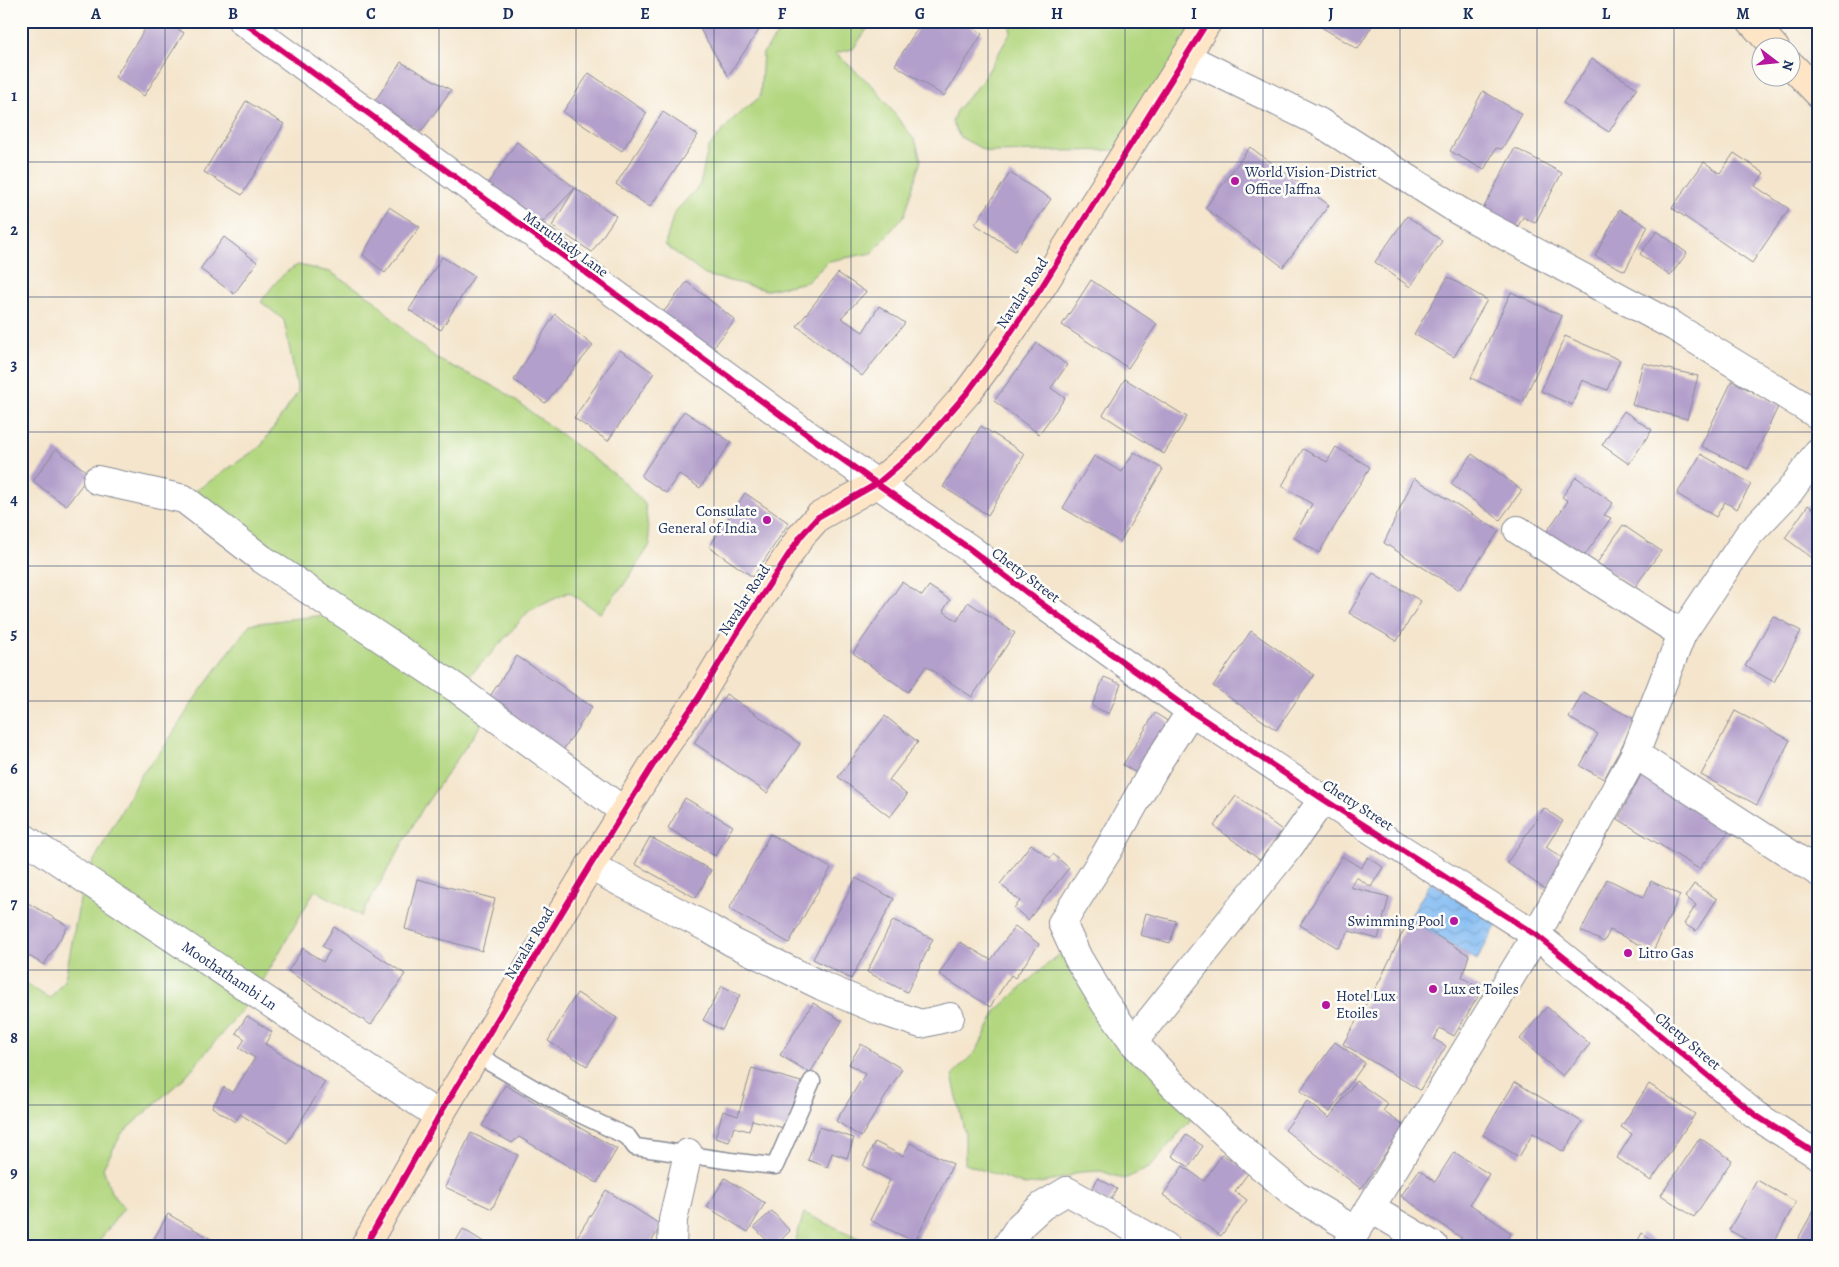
<svg xmlns="http://www.w3.org/2000/svg" width="1839" height="1267" font-family="Alegreya,serif">
  <style>
    .green { fill: #b3d780; stroke: #67836f }
    .water { fill: url(#water-waves); stroke: #4e75a8 }
    .building { fill: #b39fcb }
    .lines { fill: none; stroke-linecap: round; stroke-linejoin: round }
    .lane-casing { stroke: #888a95; stroke-width: 19 }
    .street-casing { stroke: #888a95; stroke-width: 30 }
    .secondary-casing { stroke: #888a95; stroke-width: 30 }
    .lane { stroke: #fff; stroke-width: 16 }
    .street { stroke: #fff; stroke-width: 28 }
    .secondary { stroke: #fde5c5; stroke-width: 28 }
    .cycleway-casing { stroke: #fdfcf7; stroke-width: 9 }
    .cycleway { stroke: #d6006c; stroke-width: 6 }
    .grid { fill: none; stroke: #1b2f5e; stroke-width: 1; stroke-opacity: 0.55 }
    .poi-dot { fill: #b5179e; stroke: #fdfcf7; stroke-width: 2 }
    .labels { text-anchor: middle; stroke-width: 5; stroke-linejoin: round; paint-order: stroke }
    .poi-label { font-size: 15px; fill: #1b2f5e; stroke: #fdfcf7; text-anchor: start }
    .street-label { font-size: 15px; fill: #1b2f5e; stroke: #fdfcf7 }
    .neatline { fill: none; stroke: #1b2f5e; stroke-width: 2 }
    .grid-label { font-size: 16px; text-anchor: middle; font-weight: bold; fill: #1b2f5e }
  </style>
  <defs>
    <pattern id="water-waves" width="16" height="10" patternUnits="userSpaceOnUse" patternTransform="scale(1.25)"><rect width="16" height="10" fill="#82bbf3"/><path d="M0 5q4-4 8 0t8 0" fill="none" stroke="#6a98c8"/></pattern>
  </defs>
  <rect width="100%" height="100%" fill="#fdfcf7"/>
  <filter id="ink" filterUnits="userSpaceOnUse"><feTurbulence type="fractalNoise" baseFrequency=".02" numOctaves="2"/><feDisplacementMap in="SourceGraphic" scale="10" xChannelSelector="R" yChannelSelector="G"/><feConvolveMatrix kernelMatrix="1 2 1 2 8 2 1 2 1" color-interpolation-filters="sRGB"/></filter>
  <filter id="wash" filterUnits="userSpaceOnUse"><feTurbulence type="fractalNoise" baseFrequency=".0096" numOctaves="4" result="noise"/><feDisplacementMap in="SourceGraphic" scale="20" xChannelSelector="R" yChannelSelector="G"/><feGaussianBlur stdDeviation="1.12" result="paint"/><feColorMatrix in="noise" values="0 0 0 0 0 0 0 0 0 0 0 0 0 0 0 0 0 1.4 0 .05"/><feComposite in="paint" operator="in"/></filter>
  <g filter="url(#wash)">
    <rect width="100%" height="100%" fill="#f4e5cc"/>
    <g class="green">
      <polygon points="788,21 873,21 853,49 835,53 874,87 916,142 921,160 905,214 872,253 829,261 807,282 767,290 705,275 665,245 674,213 700,185 708,148 734,118 760,97 763,53"/>
      <polygon points="1008,21 1208,21 1127,150 988,152 960,137 952,122 956,111 983,80 1011,32"/>
      <path d="M298,265L330,272L372,298L414,340L439,360L500,389L621,479L645,504L650,545L623,586L600,613L569,592L529,611L489,656L456,688L490,712L423,808L361,916L315,890L256,993L185,1077L122,1133L103,1168L111,1192L124,1208L95,1246H21V980L50,999L65,979L84,879L141,775L165,746L198,694L250,624L342,613L184,499L261,446L298,392L284,320L261,302C272,287 281,273 298,265Z"/>
      <polygon points="1072,944 1200,1109 1149,1168 1124,1179 1101,1171 1081,1172 1053,1181 1025,1185 965,1164 965,1135 952,1075 977,1050 997,1010 1037,973"/>
      <polygon points="804,1213 876,1246 794,1246"/>
    </g>
    <polygon class="water" points="1431,882 1498,923 1477,960 1409,919"/>
    <g id="blocks">
      <g class="building">
        <polygon points="150,21 167,21 184,33 144,96 115,77"/>
        <polygon points="706,21 765,21 728,76 700,29"/>
        <polygon points="922,21 962,21 982,34 944,96 895,65"/>
        <polygon points="1311,21 1375,21 1358,49"/>
        <polygon points="1592,59 1637,88 1609,132 1563,103"/>
        <polygon points="401,62 451,90 421,132 375,101"/>
        <polygon points="589,73 647,113 622,151 563,112"/>
        <polygon points="1483,91 1522,114 1502,149 1496,148 1484,170 1450,151"/>
        <polygon points="246,101 284,124 242,195 204,172"/>
        <polygon points="663,112 698,135 650,207 616,184"/>
        <polygon points="517,142 575,188 616,216 592,252 552,226 575,188 538,227 488,183"/>
        <polygon points="1250,147 1329,205 1283,267 1205,208"/>
        <polygon points="1515,148 1562,173 1535,223 1523,217 1516,230 1482,211"/>
        <polygon points="1734,153 1764,173 1755,186 1789,209 1752,263 1672,208 1704,162 1720,173"/>
        <polygon points="1010,173 1051,199 1015,251 975,224"/>
        <polygon points="389,207 420,227 385,273 363,255"/>
        <polygon points="1619,210 1648,226 1625,271 1595,256"/>
        <polygon points="1407,216 1442,241 1410,287 1375,262"/>
        <polygon points="1657,231 1687,253 1670,276 1640,254"/>
        <polygon points="224,237 257,262 234,294 200,269"/>
        <polygon points="442,257 474,276 441,330 409,310"/>
        <polygon points="838,273 866,292 841,318 863,332 879,306 905,323 862,376 797,326"/>
        <polygon points="1448,277 1487,300 1454,357 1414,334"/>
        <polygon points="1091,280 1157,324 1128,368 1062,325"/>
        <polygon points="687,282 735,320 709,353 661,315"/>
        <polygon points="1511,292 1562,316 1523,402 1471,378"/>
        <polygon points="555,314 593,346 545,403 514,380"/>
        <polygon points="1565,336 1620,360 1607,390 1582,380 1572,405 1541,391"/>
        <polygon points="1037,343 1067,365 1051,388 1065,398 1039,434 994,401"/>
        <polygon points="620,350 654,373 608,441 574,418"/>
        <polygon points="1643,363 1698,376 1687,419 1632,405"/>
        <polygon points="1125,379 1187,417 1164,454 1103,415"/>
        <polygon points="1732,381 1779,405 1748,469 1701,446"/>
        <polygon points="684,411 731,442 700,488 679,474 666,493 641,476"/>
        <polygon points="1624,411 1652,430 1629,464 1602,445"/>
        <polygon points="981,426 1025,454 988,515 943,487"/>
        <polygon points="1336,447 1370,467 1319,553 1293,537 1312,504 1282,486 1303,449 1327,462"/>
        <polygon points="56,449 90,474 66,506 33,481"/>
        <polygon points="1134,452 1163,469 1120,542 1063,508 1094,456 1122,472"/>
        <polygon points="1472,454 1522,490 1500,520 1451,484"/>
        <polygon points="1701,454 1751,484 1737,509 1725,502 1716,517 1677,494"/>
        <polygon points="1576,477 1613,503 1604,515 1611,518 1580,562 1543,537 1568,501 1562,497"/>
        <polygon points="1414,478 1499,531 1459,590 1384,543"/>
        <polygon points="745,493 789,523 753,577 709,547"/>
        <polygon points="1808,505 1818,513 1818,562 1785,538"/>
        <polygon points="1623,525 1661,551 1634,588 1597,563"/>
        <polygon points="1373,573 1421,601 1397,641 1349,613"/>
        <polygon points="902,582 922,596 929,586 950,600 943,611 957,621 968,602 1015,633 972,697 926,666 908,692 853,653"/>
        <polygon points="1773,616 1801,631 1774,682 1745,666"/>
        <polygon points="1251,631 1314,675 1276,730 1213,686"/>
        <polygon points="517,656 592,707 563,750 488,699"/>
        <polygon points="1104,677 1121,684 1109,714 1092,706"/>
        <polygon points="1583,692 1636,720 1604,779 1580,766 1598,734 1569,718"/>
        <polygon points="726,694 800,744 767,793 694,743"/>
        <polygon points="1735,711 1790,740 1757,805 1701,775"/>
        <polygon points="1155,713 1169,722 1138,774 1123,765"/>
        <polygon points="885,716 918,742 889,780 907,795 890,817 838,777"/>
        <polygon points="1643,771 1730,830 1699,869 1618,819"/>
        <polygon points="1236,796 1282,830 1260,860 1214,826"/>
        <polygon points="685,798 733,826 715,856 668,828"/>
        <polygon points="1544,808 1563,821 1546,847 1565,860 1545,889 1507,863"/>
        <polygon points="770,834 831,868 789,943 729,909"/>
        <polygon points="650,837 711,870 696,898 635,864"/>
        <polygon points="1031,844 1050,858 1053,854 1069,868 1028,920 1014,908 1020,901 1000,884"/>
        <polygon points="1342,856 1361,868 1368,857 1383,867 1371,887 1356,877 1350,887 1389,897 1378,939 1349,931 1338,948 1300,925"/>
        <polygon points="856,878 894,899 851,979 813,959"/>
        <polygon points="417,879 495,899 482,951 405,929"/>
        <polygon points="1607,879 1644,897 1651,881 1680,895 1653,951 1610,930 1604,942 1581,931"/>
        <polygon points="1694,884 1717,899 1696,931 1684,924 1696,905 1685,897"/>
        <polygon points="21,899 68,926 44,965 21,951"/>
        <polygon points="1146,913 1176,921 1170,943 1140,935"/>
        <polygon points="1409,919 1469,955 1462,977 1482,990 1454,1036 1440,1028 1434,1039 1446,1046 1420,1090 1343,1044 1380,980"/>
        <polygon points="893,920 933,939 907,992 867,972"/>
        <polygon points="1015,926 1039,944 1015,978 1011,975 990,1007 939,974 960,942 991,960"/>
        <polygon points="334,927 405,974 371,1025 288,971 303,948 323,962 330,951 322,946"/>
        <polygon points="722,986 740,995 722,1030 703,1020"/>
        <polygon points="577,993 617,1018 587,1066 548,1041"/>
        <polygon points="813,1003 842,1021 810,1073 780,1055"/>
        <polygon points="1547,1007 1590,1044 1563,1076 1520,1039"/>
        <polygon points="247,1016 272,1032 265,1044 325,1082 287,1143 240,1114 235,1122 212,1107 224,1087 233,1093 255,1058 239,1048 245,1039 236,1033"/>
        <polygon points="1335,1042 1365,1063 1330,1112 1300,1091"/>
        <polygon points="861,1044 902,1069 861,1137 836,1121 865,1074 849,1064"/>
        <polygon points="752,1068 801,1082 788,1129 752,1120 749,1131 734,1127 729,1142 715,1138 723,1111 738,1116"/>
        <polygon points="1356,1081 1388,1104 1383,1111 1404,1126 1361,1189 1285,1130 1307,1101 1329,1118"/>
        <polygon points="1515,1082 1582,1122 1564,1152 1533,1133 1519,1157 1483,1135"/>
        <polygon points="1649,1084 1695,1114 1651,1181 1617,1158 1632,1134 1621,1127"/>
        <polygon points="505,1085 617,1149 597,1183 519,1137 512,1143 482,1126"/>
        <polygon points="819,1127 854,1138 847,1158 832,1153 827,1167 808,1160"/>
        <polygon points="471,1133 518,1155 492,1209 445,1187"/>
        <polygon points="1186,1135 1203,1146 1189,1167 1172,1156"/>
        <polygon points="1700,1138 1732,1160 1694,1217 1661,1195"/>
        <polygon points="875,1142 903,1156 910,1143 953,1164 915,1242 870,1220 890,1180 863,1166"/>
        <polygon points="1454,1152 1489,1174 1470,1204 1511,1233 1502,1246 1473,1246 1401,1196 1419,1170 1435,1182"/>
        <polygon points="1222,1154 1249,1172 1235,1191 1247,1200 1221,1236 1163,1195 1183,1166 1204,1181"/>
        <polygon points="725,1178 765,1203 748,1232 707,1207"/>
        <polygon points="1098,1178 1117,1189 1108,1204 1090,1193"/>
        <polygon points="1757,1180 1796,1202 1772,1246 1757,1246 1729,1230"/>
        <polygon points="606,1190 661,1225 649,1246 572,1245"/>
        <polygon points="1816,1206 1818,1207 1818,1246 1794,1246"/>
        <polygon points="772,1211 790,1231 775,1246 772,1246 754,1227"/>
        <polygon points="168,1214 218,1243 217,1246 150,1246"/>
        <polygon points="463,1229 490,1246 453,1246"/>
        <polygon points="1642,1233 1663,1246 1635,1246"/>
      </g>
    </g>
  </g>
  <g filter="url(#ink)">
    <use href="#blocks" fill-opacity="0" stroke="#888a95" stroke-width="1"/>
    <g class="lines">
      <g class="lane-casing">
        <path id="lane" d="M477,1055L569,1109L628,1137L635,1147C682,1153 728,1162 775,1166L812,1081"/>
      </g>
      <g class="street-casing">
        <g id="street">
          <polyline points="242,21 815,440 970,549 1042,604 1191,711 1323,799 1536,935 1637,1016 1755,1115 1818,1155"/>
          <polyline points="1186,57 1319,122 1459,211 1675,327 1818,415"/>
          <polyline points="97,480 184,499 262,559 456,688 625,812"/>
          <polyline points="1518,530 1682,634"/>
          <polyline points="1191,711 1158,762 1107,852 1062,923 1078,958 1105,1003 1133,1042 1174,1086 1255,1161 1297,1196 1356,1231"/>
          <polyline points="1635,754 1818,872"/>
          <path id="s1" d="M21,836L439,1116"/>
          <polyline points="590,866 710,929 732,942 822,986 879,1010 921,1024 950,1017"/>
          <polyline points="1133,1042 1289,847 1323,799"/>
          <polyline points="1370,1208 1434,1246"/>
          <polyline points="672,1246 673,1220 688,1153"/>
          <polyline points="1007,1246 1020,1226 1042,1206 1067,1191 1165,1246"/>
          <polyline points="1347,1246 1536,935 1635,754 1682,634 1749,534 1790,491 1818,452"/>
        </g>
      </g>
      <g class="secondary-casing">
        <g id="secondary">
          <polyline points="1751,21 1775,48"/>
          <polyline points="1792,66 1818,93"/>
          <polyline points="365,1246 439,1116 590,866 661,752 699,697 736,635 801,536 818,517 878,483 919,448 967,393 996,354 1041,288 1208,21"/>
        </g>
      </g>
      <use href="#lane" class="lane"/>
      <use href="#street" class="street"/>
      <use href="#secondary" class="secondary"/>
      <g class="cycleway-casing">
        <g id="cycleway">
          <polyline points="242,21 815,440 970,549 1042,604 1191,711 1323,799 1536,935 1637,1016 1755,1115 1818,1155"/>
          <polyline points="365,1246 439,1116 590,866 661,752 699,697 736,635 801,536 818,517 878,483 919,448 967,393 996,354 1041,288 1208,21"/>
        </g>
      </g>
      <use href="#cycleway" class="cycleway"/>
    </g>
  </g>
  <path class="grid" d="M165,21V1246M302,21V1246M439,21V1246M576,21V1246M714,21V1246M851,21V1246M988,21V1246M1125,21V1246M1263,21V1246M1400,21V1246M1537,21V1246M1674,21V1246M21,162H1818M21,297H1818M21,432H1818M21,566H1818M21,701H1818M21,836H1818M21,970H1818M21,1105H1818"/>
  <g class="poi-dot">
    <circle cx="1235" cy="181" r="5"/>
    <circle cx="767" cy="520" r="5"/>
    <circle cx="1454" cy="921" r="5"/>
    <circle cx="1628" cy="953" r="5"/>
    <circle cx="1433" cy="989" r="5"/>
    <circle cx="1326" cy="1005" r="5"/>
  </g>
  <g class="labels">
    <g class="poi-label">
      <text x="1245" y="177">World Vision-District<tspan x="1245" dy="17">Office Jaffna</tspan></text>
      <text x="757" y="516" text-anchor="end">Consulate<tspan x="757" dy="17">General of India</tspan></text>
      <text x="1444" y="926" text-anchor="end">Swimming Pool</text>
      <text x="1638" y="958">Litro Gas</text>
      <text x="1443" y="994">Lux et Toiles</text>
      <text x="1336" y="1001">Hotel Lux<tspan x="1336" dy="17">Etoiles</tspan></text>
    </g>
    <g class="street-label">
      <text transform="translate(566 244) rotate(36)" y="5">Maruthady Lane</text>
      <text transform="translate(1022 293) rotate(-57)" y="5">Navalar Road</text>
      <text transform="translate(1026 575) rotate(37)" y="5">Chetty Street</text>
      <text transform="translate(744 600) rotate(-57)" y="5">Navalar Road</text>
      <text transform="translate(1358 805) rotate(33)" y="5">Chetty Street</text>
      <text transform="translate(529 943) rotate(-59)" y="5">Navalar Road</text>
      <text dy="5" stroke="none"><textPath href="#s1" startOffset="251">Moothathambi Ln</textPath></text>
      <text transform="translate(1688 1041) rotate(40)" y="5">Chetty Street</text>
    </g>
  </g>
  <rect width="1839" height="1267" fill="none" stroke="#fdfcf7" stroke-width="55"/>
  <g transform="translate(1776 62) rotate(106)"><circle r="24" fill="#fdfcf7" stroke="#a3aaba"/>
  <path d="M0-4L9 19L0 12L-9 19Z" fill="#b5179e"/>
  <text y="-8" font-size="14" font-weight="bold" text-anchor="middle" fill="#1b2f5e">N</text>
  </g>
  <rect x="28" y="28" width="1784" height="1212" class="neatline"/>
  <g class="grid-label">
    <text x="96" y="19">A</text>
    <text x="233" y="19">B</text>
    <text x="371" y="19">C</text>
    <text x="508" y="19">D</text>
    <text x="645" y="19">E</text>
    <text x="782" y="19">F</text>
    <text x="920" y="19">G</text>
    <text x="1057" y="19">H</text>
    <text x="1194" y="19">I</text>
    <text x="1331" y="19">J</text>
    <text x="1468" y="19">K</text>
    <text x="1606" y="19">L</text>
    <text x="1743" y="19">M</text>
    <text x="14" y="101">1</text>
    <text x="14" y="235">2</text>
    <text x="14" y="370">3</text>
    <text x="14" y="505">4</text>
    <text x="14" y="639">5</text>
    <text x="14" y="774">6</text>
    <text x="14" y="909">7</text>
    <text x="14" y="1043">8</text>
    <text x="14" y="1178">9</text>
  </g>
</svg>
